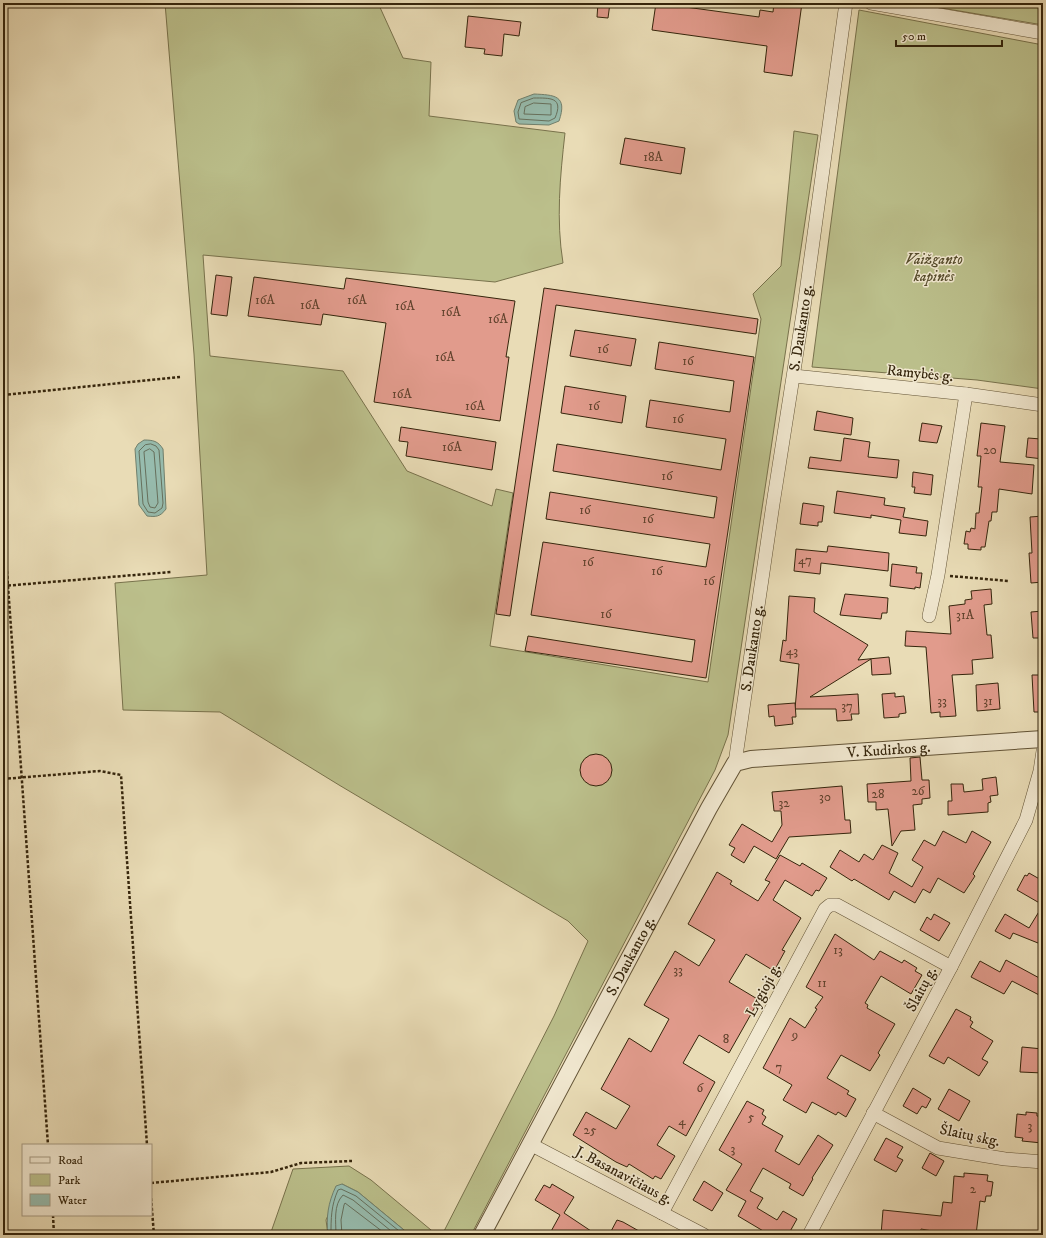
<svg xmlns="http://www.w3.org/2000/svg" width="1046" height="1238" font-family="'IM FELL DW Pica',serif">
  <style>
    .green { fill: #bbbf8b; stroke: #78724c }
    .water { fill: #97bcae; stroke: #70806d }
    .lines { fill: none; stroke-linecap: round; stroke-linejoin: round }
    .shore { stroke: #66705d; stroke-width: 1 }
    .building { fill: #e19b8c; stroke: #35250c }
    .minor-casing { stroke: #625336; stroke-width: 14 }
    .tertiary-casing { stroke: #625336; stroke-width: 18 }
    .path { stroke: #35250c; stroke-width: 2.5; stroke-dasharray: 3 2; stroke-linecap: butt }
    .minor { stroke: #f1e8d0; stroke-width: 13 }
    .tertiary { stroke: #f1e8d0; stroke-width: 16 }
    .labels { text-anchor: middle; stroke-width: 3; stroke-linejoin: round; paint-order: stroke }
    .number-label { font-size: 13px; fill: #60422c }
    .park-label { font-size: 15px; font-style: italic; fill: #564c2c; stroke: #f1e8d0 }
    .street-label { font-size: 15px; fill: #35250c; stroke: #f1e8d0 }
  </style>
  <rect width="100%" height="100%" fill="#e9dcb6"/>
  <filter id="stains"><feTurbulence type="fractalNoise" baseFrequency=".005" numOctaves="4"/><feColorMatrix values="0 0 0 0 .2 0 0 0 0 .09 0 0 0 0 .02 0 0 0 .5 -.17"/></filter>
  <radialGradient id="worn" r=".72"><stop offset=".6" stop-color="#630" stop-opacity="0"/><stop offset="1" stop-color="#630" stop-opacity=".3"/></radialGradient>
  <g class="green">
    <path d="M165,3H378L403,58L431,62L429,116L565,133C560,177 556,220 563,263L495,282L203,255L210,356L343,371L407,471L492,506L496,489L513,493L490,646L708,682L761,319L753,294L781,266L794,131L818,135L728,735L715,770L471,1235H442L554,1016L588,941L568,921L339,785L220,712L123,710L115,583L207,575L194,354Z"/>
    <polygon points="912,3 1043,3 1043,25"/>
    <polygon points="859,10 1043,45 1043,389 977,380 812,367"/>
    <polygon points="349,1166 371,1180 437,1235 410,1235 358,1192 342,1184 326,1220 328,1235 270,1235 293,1169"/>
  </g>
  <g class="water">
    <path d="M534,94C554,95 568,95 559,121L549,125L519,124L516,122L514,111L518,100Z"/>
    <path d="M144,440C153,440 158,441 163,449L166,509C160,517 156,517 147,516L139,505L135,449L138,444Z"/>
    <path d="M342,1184L358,1192L410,1235H328C326,1217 328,1203 336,1186Z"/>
  </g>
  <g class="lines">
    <g class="shore">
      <path d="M534,98C550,98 564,97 555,118L549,121L519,119L518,112L521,103Z"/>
      <polygon points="534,103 551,104 551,115 524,114 525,107"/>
      <polygon points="151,444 156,446 159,450 163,503 162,508 155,513 148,512 143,504 139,451 145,445"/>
      <polygon points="150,449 154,452 158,503 155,508 150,507 148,502 144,452"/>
      <path d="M331,1235C331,1218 331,1206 338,1190L341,1189L356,1196L404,1235"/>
      <path d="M336,1235C336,1222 333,1205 343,1195L353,1200L396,1235"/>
      <polyline points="342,1235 341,1220 344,1205 345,1203 387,1235"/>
    </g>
  </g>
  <g class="building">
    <polygon points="598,3 610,3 608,18 597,17"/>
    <polygon points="656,3 759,17 760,10 773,12 774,3 802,3 792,76 764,72 767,46 652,30"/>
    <polygon points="468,16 521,22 519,36 504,34 502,56 484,54 485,49 465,47"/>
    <polygon points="625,138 685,148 681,174 620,164"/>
    <polygon points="216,275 232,277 227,316 211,314"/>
    <polygon points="254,277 344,289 346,278 515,301 506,357 509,357 500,421 374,402 386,323 323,314 321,325 248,316"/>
    <polygon points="544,288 758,319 756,334 556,305 510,616 496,614"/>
    <polygon points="575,330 636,339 631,366 570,356"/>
    <polygon points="659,342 754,357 706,678 525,651 528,636 692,662 695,640 531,615 543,542 706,567 710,544 546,519 550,492 714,518 717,497 553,471 557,444 721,470 726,439 646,427 650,400 730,412 734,381 655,369"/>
    <polygon points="565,386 626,396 622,423 561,413"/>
    <polygon points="817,411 853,418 851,435 814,430"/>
    <polygon points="922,423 942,426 937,443 919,441"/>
    <polygon points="981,423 1005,426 1000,462 1034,465 1032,494 999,489 997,512 992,512 991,521 989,521 985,547 981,547 981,550 968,549 968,544 964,544 966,531 970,532 971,528 975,529 976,513 979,513 982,487 978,487 981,456 977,456"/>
    <polygon points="401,427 496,442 492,470 406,456 408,442 399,441"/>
    <polygon points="844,438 870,442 868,457 899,460 897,478 808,468 810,457 841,461"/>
    <polygon points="1028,438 1041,439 1041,442 1043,442 1043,459 1026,457"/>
    <polygon points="913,472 933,475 931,495 914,493 915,487 912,487"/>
    <polygon points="837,491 885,498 884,505 905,508 903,517 928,521 926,536 899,533 901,520 871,515 871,518 834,513"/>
    <polygon points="803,503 824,506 822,522 818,522 818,526 800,524"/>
    <polygon points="1043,516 1043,582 1031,583 1029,553 1032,553 1030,517"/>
    <polygon points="828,546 889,553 888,571 821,563 820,574 794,571 796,549 827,552"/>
    <polygon points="892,564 917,567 916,573 922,573 920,588 915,587 915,589 890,586"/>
    <polygon points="991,589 992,604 984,605 987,635 991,635 993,658 972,660 973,674 952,675 956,716 940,717 940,712 931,713 926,647 905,646 906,631 951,634 949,606 965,604 965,600 972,599 971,591"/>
    <polygon points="845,594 888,598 887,613 882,613 881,619 840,615"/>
    <polygon points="789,596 815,598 814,612 868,645 858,660 889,657 891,674 872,675 871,659 810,697 858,694 859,714 851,714 852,720 837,721 836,709 795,709 799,664 780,661 783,640 786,641"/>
    <polygon points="1043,611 1043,638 1033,638 1031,612"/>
    <polygon points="1032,675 1043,675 1043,712 1034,712"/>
    <polygon points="998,683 1000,709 977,711 976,685"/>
    <polygon points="895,693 895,697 904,696 906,713 899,714 899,717 884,718 882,694"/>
    <polygon points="795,703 796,717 792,717 793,724 775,726 774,716 769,717 768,705"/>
    <circle cx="596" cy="770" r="16"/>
    <polygon points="920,757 922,780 929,780 930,798 922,799 922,804 913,805 915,830 901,831 892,846 888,809 876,810 876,802 868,802 867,784 911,781 910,758"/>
    <polygon points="996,777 998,795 990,796 991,802 988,803 988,812 948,815 948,801 952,801 951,784 963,784 964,792 983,790 982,779"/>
    <polygon points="842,786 845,820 850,820 851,833 789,837 776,859 754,846 744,863 731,855 735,848 729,845 742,824 772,842 782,825 781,811 774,811 772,792"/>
    <polygon points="943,831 966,843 972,831 991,842 973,874 975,876 964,893 938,878 930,893 923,889 915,903 894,891 889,900 854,879 852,881 830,867 840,850 859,862 864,854 873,860 882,845 898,853 889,873 912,887 923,867 912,860 924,840 935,846"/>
    <polygon points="780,855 800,866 802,863 827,878 819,891 816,890 812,896 785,880 773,900 801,918 782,950 785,951 774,971 746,954 729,982 759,1000 729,1053 699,1035 683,1063 715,1082 686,1136 669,1126 657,1145 675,1156 661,1179 655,1176 653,1179 629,1164 627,1167 616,1162 573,1135 586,1112 616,1129 630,1106 601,1089 629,1038 651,1052 669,1019 644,1005 675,951 699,966 715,940 688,924 717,872 732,881 730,884 758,901 770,882 765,880"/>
    <polygon points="1029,873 1043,881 1043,945 1013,933 1010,939 995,931 1005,914 1029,928 1043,905 1017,890 1025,875 1027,876"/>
    <polygon points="934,914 950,923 939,941 920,930 927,917 931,920"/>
    <polygon points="835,934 874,960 880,951 902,963 904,960 917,968 915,971 922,975 911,994 881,976 865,1003 868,1005 867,1008 895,1024 878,1053 880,1055 870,1071 841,1055 827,1078 849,1091 847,1094 856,1099 846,1117 838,1112 836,1115 812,1102 806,1113 783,1100 792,1085 763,1068 790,1018 805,1028 817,1009 815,1008 823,997 806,987"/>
    <polygon points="1006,960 1043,980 1043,997 1012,981 1004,994 971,977 980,961 1000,972"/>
    <polygon points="956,1009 971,1017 970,1020 973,1022 970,1027 993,1041 982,1059 988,1062 979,1076 948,1057 944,1064 929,1056"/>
    <polygon points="1022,1047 1043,1049 1043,1073 1020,1072"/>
    <polygon points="913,1088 931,1099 926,1108 922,1106 917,1114 903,1106"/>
    <polygon points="949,1089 970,1101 959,1121 938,1109"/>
    <polygon points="747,1101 764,1110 762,1114 766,1117 762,1124 783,1136 775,1151 799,1165 818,1135 833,1145 812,1178 813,1179 803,1196 789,1188 791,1184 763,1168 750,1191 763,1198 757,1208 777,1220 783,1211 797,1219 788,1235 770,1235 738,1216 746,1201 726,1190 742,1164 719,1150"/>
    <polygon points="1026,1112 1037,1113 1037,1116 1043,1117 1042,1143 1022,1141 1023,1138 1015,1137 1017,1114 1026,1115"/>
    <polygon points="886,1138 903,1147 897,1157 903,1160 896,1172 874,1160"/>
    <polygon points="930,1153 944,1161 936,1176 922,1168"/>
    <polygon points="964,1173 988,1175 987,1181 993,1182 991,1196 986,1196 985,1202 980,1201 976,1235 956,1232 955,1235 921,1229 920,1235 881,1235 883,1210 941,1216 943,1202 952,1203 954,1176 964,1177"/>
    <polygon points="704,1181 723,1193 712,1211 693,1200"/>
    <polygon points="552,1184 574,1197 564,1213 597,1235 549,1235 560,1215 535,1200 544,1185 550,1188"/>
    <polygon points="617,1220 623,1222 646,1235 609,1235"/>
  </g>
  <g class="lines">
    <g class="minor-casing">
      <g id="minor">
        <polyline points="871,3 1043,33"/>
        <polyline points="794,376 966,394 1043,405"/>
        <polyline points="929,616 938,575 966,394"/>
        <path id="s1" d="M735,763L773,504L804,307L846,3"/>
        <polyline points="873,1113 938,1148 1005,1159 1043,1162"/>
        <polyline points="530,1144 704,1235"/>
        <polyline points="662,1213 825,909 830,905 837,905 951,967"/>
        <polyline points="809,1235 951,967 1026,820 1040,771 1043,751"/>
      </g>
    </g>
    <g class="tertiary-casing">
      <g id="tertiary">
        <path id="s2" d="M482,1235L709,808L735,763L751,759L1043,739"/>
      </g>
    </g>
    <g class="path">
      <polyline points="3,395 180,377"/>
      <polyline points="3,516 48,1145"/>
      <polyline points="950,576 1009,581"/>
      <polyline points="3,586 171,572"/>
      <polyline points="3,779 100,771 121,775 147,1145"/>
      <polyline points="151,1183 271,1172 301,1163 352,1161"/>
      <polyline points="151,1198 154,1235"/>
      <polyline points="53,1215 54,1235"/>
    </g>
    <use href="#minor" class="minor"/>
    <use href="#tertiary" class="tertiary"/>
  </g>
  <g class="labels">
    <g class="number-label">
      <text x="653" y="161">18A</text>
      <text x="265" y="304">16A</text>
      <text x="357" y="304">16A</text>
      <text x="310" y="309">16A</text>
      <text x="405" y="310">16A</text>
      <text x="451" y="316">16A</text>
      <text x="498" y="323">16A</text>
      <text x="603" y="353">16</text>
      <text x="445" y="361">16A</text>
      <text x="688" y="365">16</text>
      <text x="402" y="398">16A</text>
      <text x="475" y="410">16A</text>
      <text x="594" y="410">16</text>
      <text x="678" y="423">16</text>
      <text x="452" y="451">16A</text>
      <text x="990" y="454">20</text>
      <text x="667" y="480">16</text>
      <text x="585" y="514">16</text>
      <text x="648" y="523">16</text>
      <text x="805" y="564">47</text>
      <text x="588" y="566">16</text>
      <text x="657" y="575">16</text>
      <text x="709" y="585">16</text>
      <text x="606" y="618">16</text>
      <text x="965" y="619">31A</text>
      <text x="792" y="655">43</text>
      <text x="942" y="705">33</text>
      <text x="988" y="705">31</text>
      <text x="847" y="710">37</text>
      <text x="918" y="795">26</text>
      <text x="878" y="798">28</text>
      <text x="825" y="801">30</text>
      <text x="784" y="807">32</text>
      <text x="838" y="954">13</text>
      <text x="678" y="974">33</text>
      <text x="822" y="987">11</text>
      <text x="795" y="1039">9</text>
      <text x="726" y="1043">8</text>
      <text x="779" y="1071">7</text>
      <text x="700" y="1092">6</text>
      <text x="751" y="1121">5</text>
      <text x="682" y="1125">4</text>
      <text x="1030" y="1130">3</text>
      <text x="590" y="1134">25</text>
      <text x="733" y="1153">3</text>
      <text x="973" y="1193">2</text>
    </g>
    <g class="park-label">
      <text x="934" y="264">Vaižganto<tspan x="934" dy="17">kapinės</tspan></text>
    </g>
    <g class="street-label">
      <text dy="5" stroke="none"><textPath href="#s1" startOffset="440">S. Daukanto g.</textPath></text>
      <text transform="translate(920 373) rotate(6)" y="5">Ramybės g.</text>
      <text dy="5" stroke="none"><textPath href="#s1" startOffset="116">S. Daukanto g.</textPath></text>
      <text dy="5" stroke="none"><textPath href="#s2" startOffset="690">V. Kudirkos g.</textPath></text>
      <text dy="5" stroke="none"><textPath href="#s2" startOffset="316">S. Daukanto g.</textPath></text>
      <text transform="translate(921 989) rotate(-62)" y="5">Šlaitų g.</text>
      <text transform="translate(763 990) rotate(-62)" y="5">Lygioji g.</text>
      <text transform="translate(970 1135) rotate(12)" y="5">Šlaitų skg.</text>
      <text transform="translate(624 1175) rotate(28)" y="5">J. Basanavičiaus g.</text>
    </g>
  </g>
  <rect width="1046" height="1238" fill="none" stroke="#e9dcb6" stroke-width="16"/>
  <rect x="4" y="4" width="1038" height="1230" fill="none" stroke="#35250c" stroke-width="2"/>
  <rect x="8" y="8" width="1030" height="1222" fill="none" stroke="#35250c"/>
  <rect x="22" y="1144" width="130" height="72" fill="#f1e8d0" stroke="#a69a82"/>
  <rect x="30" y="1157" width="20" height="6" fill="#f1e8d0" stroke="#a69a82"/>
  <text x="58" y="1164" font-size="12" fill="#35250c">Road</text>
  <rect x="30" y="1174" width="20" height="12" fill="#bbbf8b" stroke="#a69a82"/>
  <text x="58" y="1184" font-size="12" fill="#35250c">Park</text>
  <rect x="30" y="1194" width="20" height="12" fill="#97bcae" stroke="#a69a82"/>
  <text x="58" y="1204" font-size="12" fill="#35250c">Water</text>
  <path d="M896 40v6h106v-6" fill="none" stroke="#35250c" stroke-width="2"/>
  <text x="902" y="40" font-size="12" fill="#35250c" stroke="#f1e8d0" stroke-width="3" paint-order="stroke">50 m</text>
  <rect width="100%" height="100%" filter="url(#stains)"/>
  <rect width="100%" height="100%" fill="url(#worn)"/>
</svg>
